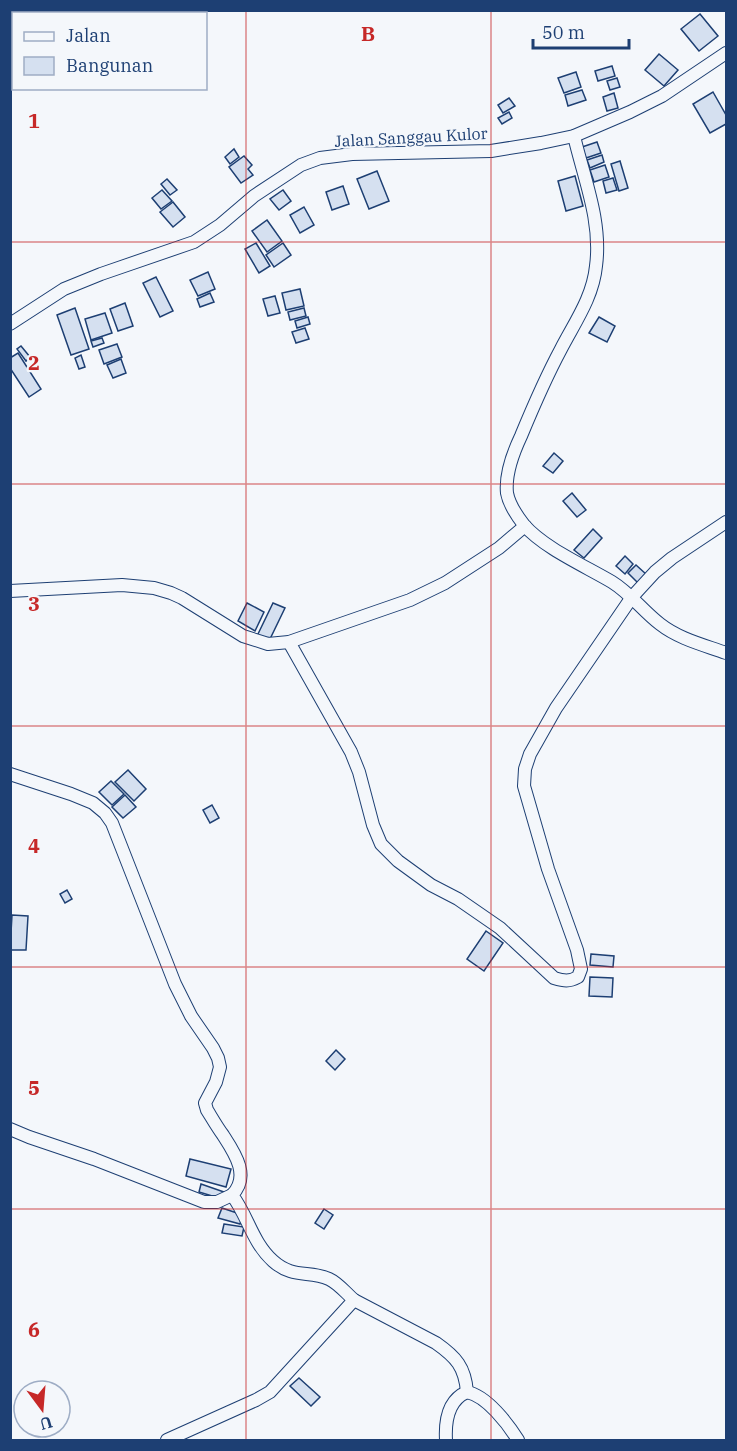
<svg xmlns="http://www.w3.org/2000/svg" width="737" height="1451" font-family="'IBM Plex Serif',serif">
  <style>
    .building { fill: #d5e0f0; stroke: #1d3f73; stroke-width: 1.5 }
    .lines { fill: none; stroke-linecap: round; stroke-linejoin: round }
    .street-casing { stroke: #1d3f73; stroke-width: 14 }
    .street { stroke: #f4f7fb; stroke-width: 12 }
    .grid { fill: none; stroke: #c62828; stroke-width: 1.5; stroke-opacity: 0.55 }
    .labels { text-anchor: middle; stroke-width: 4.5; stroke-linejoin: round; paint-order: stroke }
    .street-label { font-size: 16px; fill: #1d3f73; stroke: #f4f7fb }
    .grid-label { font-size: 20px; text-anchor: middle; font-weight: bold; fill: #c62828; stroke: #f4f7fb; stroke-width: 4.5; stroke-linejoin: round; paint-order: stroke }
  </style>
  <rect width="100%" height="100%" fill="#f4f7fb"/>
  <g class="building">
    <polygon points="700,14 718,36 699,51 681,29"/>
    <polygon points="659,54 678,70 664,86 645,70"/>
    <polygon points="612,66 615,76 598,81 595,71"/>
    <polygon points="576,72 581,87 564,93 558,78"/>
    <polygon points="617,78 620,87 610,90 607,81"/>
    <polygon points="582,90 586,100 568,106 565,95"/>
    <polygon points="713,92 726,115 726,124 710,133 693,104"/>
    <polygon points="614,93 618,108 607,111 603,97"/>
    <polygon points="509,98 515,106 503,113 498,105"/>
    <polygon points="509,112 512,118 502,124 498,118"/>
    <polygon points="597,142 601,153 586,158 582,147"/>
    <polygon points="234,149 239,157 230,164 225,157"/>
    <polygon points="602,155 604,162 590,168 587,160"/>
    <polygon points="244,156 252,165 248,169 253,175 241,183 229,167"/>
    <polygon points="620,161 628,188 619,191 611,164"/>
    <polygon points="605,165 609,177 594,182 590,170"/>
    <polygon points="377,171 389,201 369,209 357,179"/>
    <polygon points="575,176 583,206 566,211 558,181"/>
    <polygon points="613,178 617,190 606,193 603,181"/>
    <polygon points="167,179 177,190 170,195 161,184"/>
    <polygon points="343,186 349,204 332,210 326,192"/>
    <polygon points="162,190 172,201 161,209 152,198"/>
    <polygon points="283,190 291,201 279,210 270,199"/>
    <polygon points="173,202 185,217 173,227 160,212"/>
    <polygon points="304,207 314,225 300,233 290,215"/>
    <polygon points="267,220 282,241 267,252 252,231"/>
    <polygon points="256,243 270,266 259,273 245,249"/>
    <polygon points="283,243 291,255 274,267 266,255"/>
    <polygon points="208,272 215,289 198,296 190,280"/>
    <polygon points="156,277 173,311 160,317 143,283"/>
    <polygon points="300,289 304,306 286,310 282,293"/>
    <polygon points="210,293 214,302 200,307 197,299"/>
    <polygon points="275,296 280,313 268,316 263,299"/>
    <polygon points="125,303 133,326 118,331 110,309"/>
    <polygon points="75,308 89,349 71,355 57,315"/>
    <polygon points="304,308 306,316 290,320 288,312"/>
    <polygon points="105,313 112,333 91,340 85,319"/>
    <polygon points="308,317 310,324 297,328 295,321"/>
    <polygon points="599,317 615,326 607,342 589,333"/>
    <polygon points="305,328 309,339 296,343 292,332"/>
    <polygon points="102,338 104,343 93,347 91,341"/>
    <polygon points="117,344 122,357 104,364 99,350"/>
    <polygon points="21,346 30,357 26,361 17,349"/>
    <polygon points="18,353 41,389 29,397 10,368 10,358"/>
    <polygon points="81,355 85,367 79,369 75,358"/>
    <polygon points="121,359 126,373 113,378 107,365"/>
    <polygon points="554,453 563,461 553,473 543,466"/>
    <polygon points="572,493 586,510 577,517 563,501"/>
    <polygon points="593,529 602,538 584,558 574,550"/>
    <polygon points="625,556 633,564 625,574 616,566"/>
    <polygon points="636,565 647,575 639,584 628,573"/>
    <polygon points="247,603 264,612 255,631 238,621"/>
    <polygon points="273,603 285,608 269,641 257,636"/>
    <polygon points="128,770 146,789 134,801 115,782"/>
    <polygon points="111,781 124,794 112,805 99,792"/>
    <polygon points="125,795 136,807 123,818 112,807"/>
    <polygon points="212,805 219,818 210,823 203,810"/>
    <polygon points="67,890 72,899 65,903 60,894"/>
    <polygon points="12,915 28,916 26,950 10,950"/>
    <polygon points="486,931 503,943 484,971 467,959"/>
    <polygon points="591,954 614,956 613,967 590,965"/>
    <polygon points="590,977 613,978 612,997 589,996"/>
    <polygon points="336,1050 345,1059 335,1070 326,1061"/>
    <polygon points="190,1159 231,1169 226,1187 186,1176"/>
    <polygon points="201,1184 224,1192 222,1199 199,1192"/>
    <polygon points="222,1208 243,1215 240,1224 218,1218"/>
    <polygon points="324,1209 333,1215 324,1229 315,1223"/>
    <polygon points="224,1224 244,1227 242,1236 222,1233"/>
    <polygon points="299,1378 320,1397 311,1406 290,1386"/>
  </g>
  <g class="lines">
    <g class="street-casing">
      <g id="street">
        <path d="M574,136C584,179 602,221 596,266C593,297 575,322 561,349C546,377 533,407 521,436C513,453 505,474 507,493C509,504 517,516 524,525C544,548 585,566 612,582C630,593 643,611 660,624C679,639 704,645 726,653"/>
        <polyline points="10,324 64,289 101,274 194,242 220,225 254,196 301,165 320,158 352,154 491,151 541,143 574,136 630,112 662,96 726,53"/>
        <polyline points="10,591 122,585 154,588 171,593 182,598 243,636 268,644 289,642 410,600 445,583 499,548 525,526"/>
        <path d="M289,642L351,752L359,772L373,825L381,844L398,861L431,885L458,899L500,928L554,978C564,981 569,982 578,977L581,969L577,950L548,869L524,786L525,769L530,754L556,708L632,597L655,572L672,558L726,522"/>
        <path d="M10,774L71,794L93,803L105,813L112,823L175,984L191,1016L213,1048L218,1058L220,1067L216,1082L205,1103L207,1110C212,1118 217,1127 223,1135C234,1152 251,1176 232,1195C248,1216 252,1242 273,1261C293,1279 309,1270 329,1279C338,1283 346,1293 354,1300L270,1392L256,1400L167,1440"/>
        <polyline points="10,1129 29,1137 94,1159 204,1202 217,1202 232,1195"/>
        <path d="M354,1300L436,1343C456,1357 465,1367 467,1392"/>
        <path d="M446,1440C445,1422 448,1400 467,1392C487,1396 508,1424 518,1440"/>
      </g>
    </g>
    <use href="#street" class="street"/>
  </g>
  <path class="grid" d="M246,10V1440M491,10V1440M10,242H726M10,484H726M10,726H726M10,967H726M10,1209H726"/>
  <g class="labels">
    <g class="street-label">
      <text transform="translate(411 137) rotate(-3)" y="6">Jalan Sanggau Kulor</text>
    </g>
  </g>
  <g class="grid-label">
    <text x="368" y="41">B</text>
    <text x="34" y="128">1</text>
    <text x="34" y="370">2</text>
    <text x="34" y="611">3</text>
    <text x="34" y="853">4</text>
    <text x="34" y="1095">5</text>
    <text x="34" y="1337">6</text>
  </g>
  <rect width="737" height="1451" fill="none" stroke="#1d3f73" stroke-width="24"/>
  <rect x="12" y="12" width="195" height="78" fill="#f4f7fb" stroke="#9eadc5" stroke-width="1.5"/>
  <rect x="24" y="32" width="30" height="9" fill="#f4f7fb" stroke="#9eadc5" stroke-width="1.5"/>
  <text x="66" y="42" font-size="18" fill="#1d3f73">Jalan</text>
  <rect x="24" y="57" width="30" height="18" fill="#d5e0f0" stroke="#9eadc5" stroke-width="1.5"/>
  <text x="66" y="72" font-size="18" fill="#1d3f73">Bangunan</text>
  <g transform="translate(42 1409) rotate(164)"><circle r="28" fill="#f4f7fb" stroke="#9eadc5" stroke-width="1.5"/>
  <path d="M0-4.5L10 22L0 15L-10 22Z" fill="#c62828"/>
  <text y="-9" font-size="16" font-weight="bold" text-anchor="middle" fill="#1d3f73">U</text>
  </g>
  <path d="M533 39v9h96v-9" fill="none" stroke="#1d3f73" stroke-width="3"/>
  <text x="542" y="39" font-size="18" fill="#1d3f73" stroke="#f4f7fb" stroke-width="4.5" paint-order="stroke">50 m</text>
</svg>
